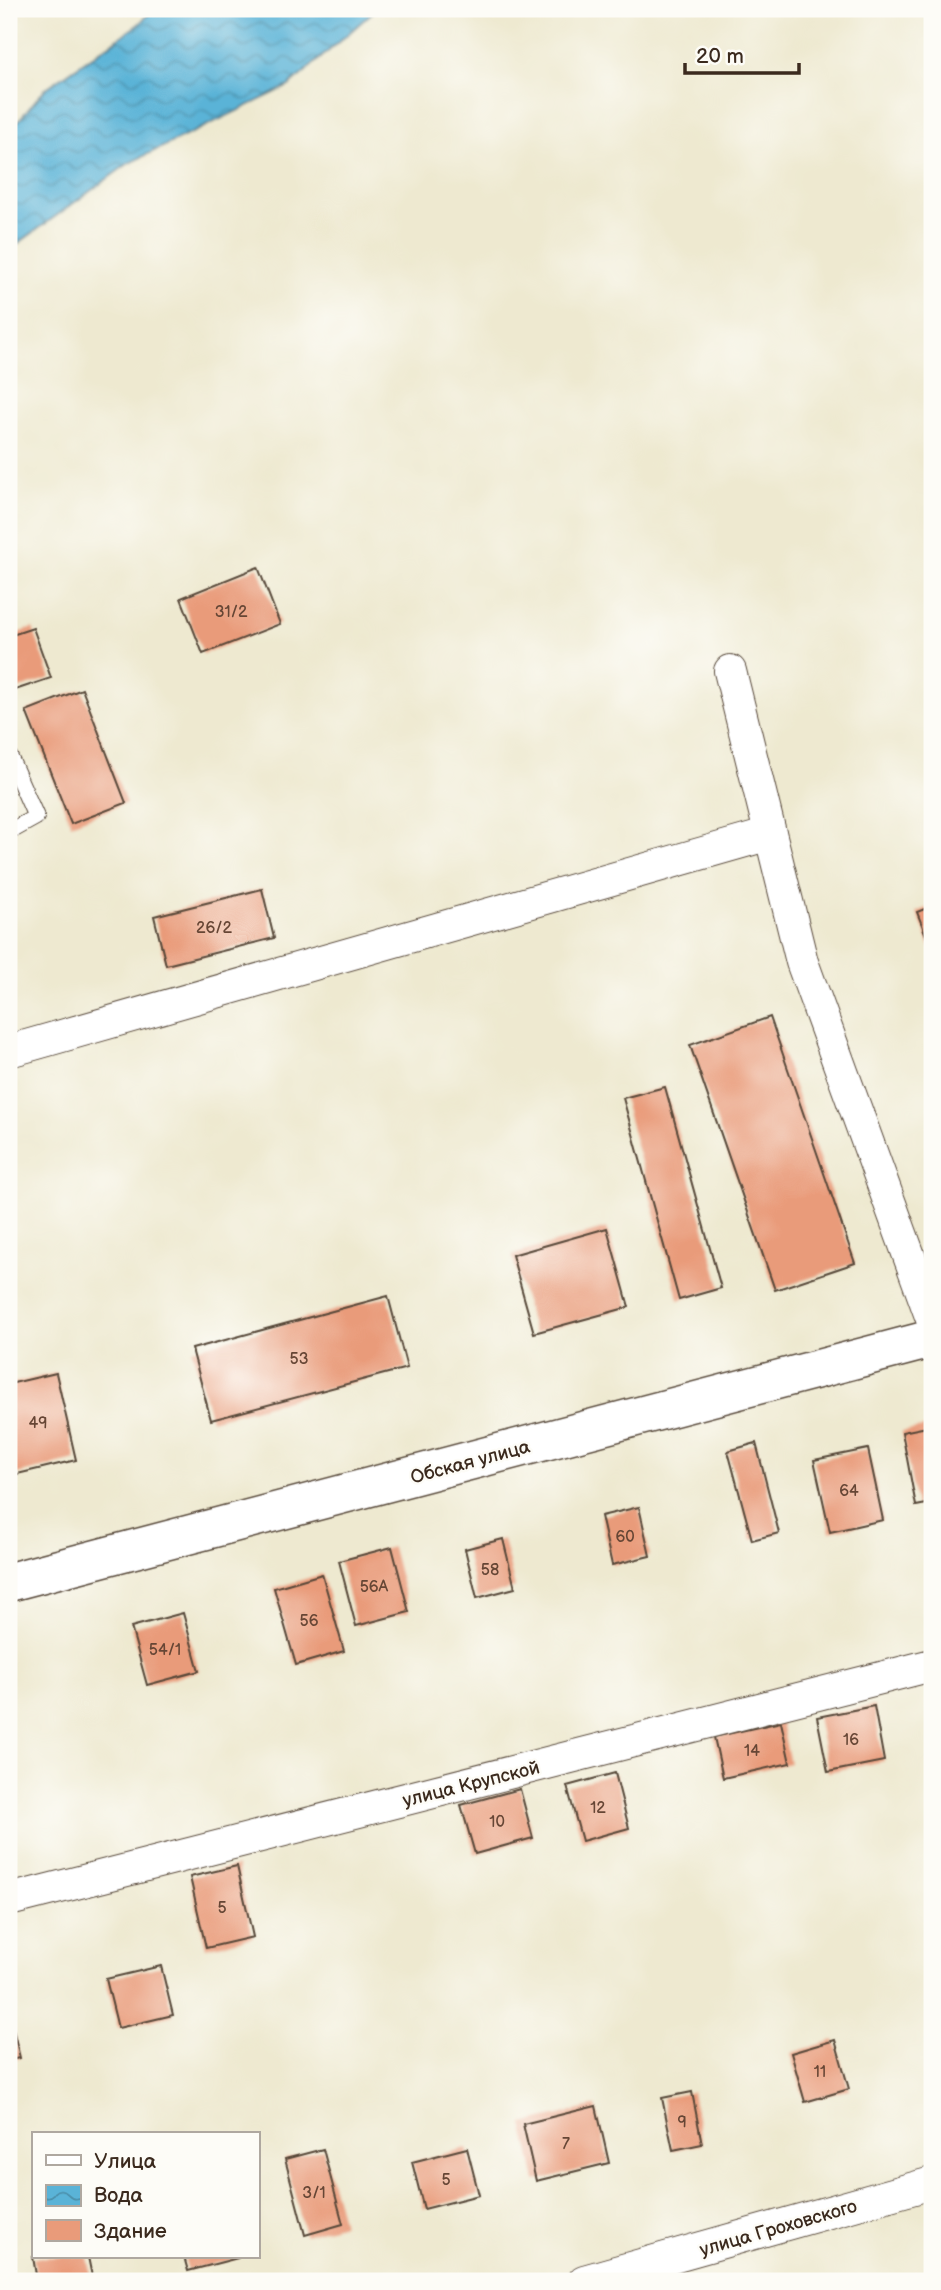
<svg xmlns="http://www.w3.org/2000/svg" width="941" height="2290" font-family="'Balsamiq Sans',sans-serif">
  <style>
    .water { fill: url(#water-waves); stroke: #4a6e7a; stroke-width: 2 }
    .building { fill: #e99b7a }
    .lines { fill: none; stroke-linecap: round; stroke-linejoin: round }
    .service-casing { stroke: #564739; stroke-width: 18 }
    .minor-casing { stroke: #564739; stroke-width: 34 }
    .tertiary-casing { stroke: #564739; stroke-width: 41 }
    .service { stroke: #fff; stroke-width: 16 }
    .minor { stroke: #fff; stroke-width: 32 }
    .tertiary { stroke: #fff; stroke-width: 38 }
    .labels { text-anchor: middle; stroke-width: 5; stroke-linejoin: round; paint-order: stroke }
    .number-label { font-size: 16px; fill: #664635 }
    .street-label { font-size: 19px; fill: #3b2a1e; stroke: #fdfcf7 }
  </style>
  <defs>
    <pattern id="water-waves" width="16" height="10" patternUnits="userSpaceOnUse" patternTransform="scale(1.75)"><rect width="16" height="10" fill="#5ab3d7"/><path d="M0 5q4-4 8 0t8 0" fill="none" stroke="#4c92ae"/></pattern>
  </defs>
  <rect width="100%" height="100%" fill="#fdfcf7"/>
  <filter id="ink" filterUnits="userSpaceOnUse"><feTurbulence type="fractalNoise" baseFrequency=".0143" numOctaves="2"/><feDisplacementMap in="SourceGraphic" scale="14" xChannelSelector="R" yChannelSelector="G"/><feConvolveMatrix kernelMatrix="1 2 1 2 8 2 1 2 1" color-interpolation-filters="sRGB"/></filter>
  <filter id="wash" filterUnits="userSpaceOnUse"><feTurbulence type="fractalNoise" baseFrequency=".00686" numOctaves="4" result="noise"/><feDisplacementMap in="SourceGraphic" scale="28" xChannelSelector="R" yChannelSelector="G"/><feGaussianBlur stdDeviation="1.57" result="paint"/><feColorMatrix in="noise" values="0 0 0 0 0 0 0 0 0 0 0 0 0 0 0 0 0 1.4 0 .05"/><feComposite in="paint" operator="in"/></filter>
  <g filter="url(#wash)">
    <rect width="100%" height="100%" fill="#eee9d0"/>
    <polygon class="water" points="154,9 376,9 289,86 129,163 9,250 9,132 45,89 139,24"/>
    <g id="blocks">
      <g class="building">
        <polygon points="258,567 280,624 203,654 181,598"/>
        <polygon points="33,628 51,678 9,692 9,636"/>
        <polygon points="82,689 126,803 71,824 26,711"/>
        <polygon points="262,889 274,938 166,965 154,916"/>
        <polygon points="932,906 932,951 917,912"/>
        <polygon points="770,1017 855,1263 775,1290 690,1045"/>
        <polygon points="665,1087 721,1288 679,1300 623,1098"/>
        <polygon points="607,1228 629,1307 534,1333 512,1255"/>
        <polygon points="388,1296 407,1368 211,1420 192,1349"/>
        <polygon points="56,1373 76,1460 9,1476 9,1384"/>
        <polygon points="932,1426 932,1503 916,1506 902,1432"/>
        <polygon points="756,1443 779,1533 752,1540 728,1451"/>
        <polygon points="868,1449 883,1520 830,1532 814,1460"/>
        <polygon points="639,1507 650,1556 612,1565 601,1516"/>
        <polygon points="503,1539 515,1588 477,1598 465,1549"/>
        <polygon points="392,1547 409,1612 356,1626 339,1561"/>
        <polygon points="322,1574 344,1651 296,1665 274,1588"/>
        <polygon points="183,1613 199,1671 147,1685 131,1627"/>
        <polygon points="874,1706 884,1761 828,1772 817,1717"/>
        <polygon points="781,1722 790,1763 723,1778 714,1737"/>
        <polygon points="615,1773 629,1828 582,1841 567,1786"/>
        <polygon points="520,1789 533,1838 475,1854 461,1805"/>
        <polygon points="237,1866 253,1937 206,1948 190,1877"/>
        <polygon points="161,1966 173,2015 118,2028 106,1979"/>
        <polygon points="9,2012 20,2058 9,2060"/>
        <polygon points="835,2040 849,2089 805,2102 791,2053"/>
        <polygon points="692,2092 702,2144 673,2150 662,2098"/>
        <polygon points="596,2106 609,2163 536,2181 523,2124"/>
        <polygon points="467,2148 479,2195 424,2209 412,2162"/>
        <polygon points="323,2149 343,2224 305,2235 285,2159"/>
        <polygon points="33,2257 88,2257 93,2281 37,2281"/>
        <polygon points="184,2257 238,2257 238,2258 188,2271"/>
      </g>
    </g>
  </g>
  <g filter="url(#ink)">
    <use href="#blocks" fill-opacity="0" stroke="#564739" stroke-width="2"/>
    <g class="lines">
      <g class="service-casing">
        <polyline id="service" points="9,756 36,817 9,832"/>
      </g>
      <g class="minor-casing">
        <g id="minor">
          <polyline points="730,671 802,962 932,1319"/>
          <polyline points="9,1051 770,834"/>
          <polyline points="9,1900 932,1665"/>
          <polyline points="584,2281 932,2183"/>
        </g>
      </g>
      <g class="tertiary-casing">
        <polyline id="tertiary" points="9,1582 932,1339"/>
      </g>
      <use href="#service" class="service"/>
      <use href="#minor" class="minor"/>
      <use href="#tertiary" class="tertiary"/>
    </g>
  </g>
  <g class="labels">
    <g class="number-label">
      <text x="231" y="617">31/2</text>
      <text x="214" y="933">26/2</text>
      <text x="299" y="1364">53</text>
      <text x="38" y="1428">49</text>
      <text x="849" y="1496">64</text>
      <text x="625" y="1542">60</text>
      <text x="490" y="1575">58</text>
      <text x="374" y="1592">56А</text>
      <text x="309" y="1626">56</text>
      <text x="165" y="1655">54/1</text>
      <text x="851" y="1745">16</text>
      <text x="752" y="1756">14</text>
      <text x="598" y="1813">12</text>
      <text x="497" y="1827">10</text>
      <text x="222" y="1913">5</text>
      <text x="820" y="2077">11</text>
      <text x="682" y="2127">9</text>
      <text x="566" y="2149">7</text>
      <text x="446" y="2185">5</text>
      <text x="314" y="2198">3/1</text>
    </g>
    <g class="street-label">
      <text transform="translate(470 1461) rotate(-15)" y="7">Обская улица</text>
      <text transform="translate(471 1783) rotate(-14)" y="7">улица Крупской</text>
      <text transform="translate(778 2227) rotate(-16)" y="7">улица Гроховского</text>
    </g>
  </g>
  <rect width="941" height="2290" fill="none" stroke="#fdfcf7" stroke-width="35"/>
  <rect x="32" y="2132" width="228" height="126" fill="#fdfcf7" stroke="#afa8a0" stroke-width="2"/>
  <rect x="46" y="2155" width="35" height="10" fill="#ffffff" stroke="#afa8a0" stroke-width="2"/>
  <text x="94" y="2168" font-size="21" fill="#3b2a1e">Улица</text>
  <rect x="46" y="2185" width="35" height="21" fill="url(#water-waves)" stroke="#afa8a0" stroke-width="2"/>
  <text x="94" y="2202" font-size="21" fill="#3b2a1e">Вода</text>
  <rect x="46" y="2220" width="35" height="21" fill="#e99b7a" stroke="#afa8a0" stroke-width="2"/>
  <text x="94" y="2238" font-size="21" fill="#3b2a1e">Здание</text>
  <path d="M685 63v10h114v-10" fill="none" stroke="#3b2a1e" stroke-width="3.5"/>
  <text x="696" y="63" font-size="21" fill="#3b2a1e" stroke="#fdfcf7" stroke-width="5" paint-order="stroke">20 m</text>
</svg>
